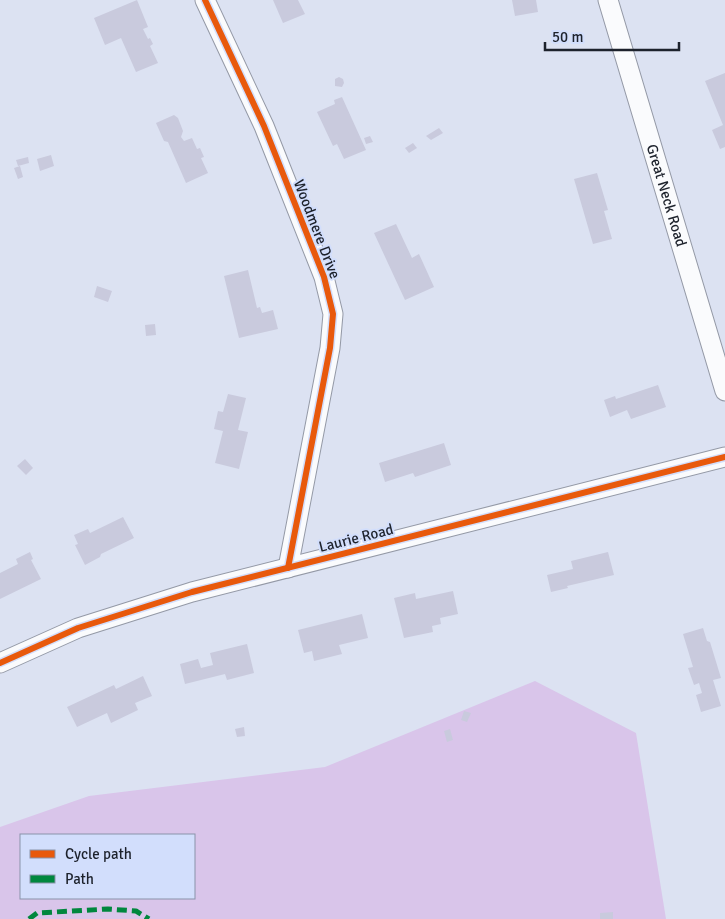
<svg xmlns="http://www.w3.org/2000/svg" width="725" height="919" font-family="Signika,sans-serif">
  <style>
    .green { fill: #d9c5ea; fill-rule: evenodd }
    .building { fill: #c9cadd }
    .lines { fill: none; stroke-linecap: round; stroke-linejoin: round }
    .street-casing { stroke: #9499a6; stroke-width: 21 }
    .street { stroke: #fafbfd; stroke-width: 19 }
    .quiet { stroke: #00873e; stroke-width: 5; stroke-dasharray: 10 5; stroke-linecap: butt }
    .cycleway-casing { stroke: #d2defc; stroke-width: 9 }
    .cycleway { stroke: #e8590c; stroke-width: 6 }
    .labels { text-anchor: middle; stroke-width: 4; stroke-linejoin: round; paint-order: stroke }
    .street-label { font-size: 15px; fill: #1d222c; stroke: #d2defc }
  </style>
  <rect width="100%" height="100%" fill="#dce2f2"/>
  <path class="green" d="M535,681L636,733L666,919H0V827L89,796L325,767ZM21,835H194V898H21Z"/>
  <g class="building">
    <polygon points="137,0 148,27 143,29 148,39 150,38 153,44 150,46 158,63 136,72 121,38 105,45 94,18"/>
    <polygon points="273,0 298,0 305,14 283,23"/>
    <polygon points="512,0 536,0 538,12 515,16"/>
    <polygon points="725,73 725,147 720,149 712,130 723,125 705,81"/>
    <polygon points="339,77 343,79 344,83 342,87 335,86 335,79"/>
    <polygon points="342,97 366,150 344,159 337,144 333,146 317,112 335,104 334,100"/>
    <polygon points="174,115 178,118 183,131 181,137 184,141 192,138 197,149 200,148 204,157 201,158 208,173 186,183 168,142 164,141 156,123"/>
    <polygon points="439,128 443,133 431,140 426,136"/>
    <polygon points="370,136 373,142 366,144 364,138"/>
    <polygon points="413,143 417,148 409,153 405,148"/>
    <polygon points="51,155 54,166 40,171 37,159"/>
    <polygon points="28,157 29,163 18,166 16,160"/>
    <polygon points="20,166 23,177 18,179 14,168"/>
    <polygon points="597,173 608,210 604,211 612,239 593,244 574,179"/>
    <polygon points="396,224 412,258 419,254 434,287 405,300 374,233"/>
    <polygon points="248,270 257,308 260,307 262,313 273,310 278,329 239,338 224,276"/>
    <polygon points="97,286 112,291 108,302 94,297"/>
    <polygon points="155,324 156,335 146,336 145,325"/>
    <polygon points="658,385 666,407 631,419 627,410 610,417 604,400 615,396 616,399"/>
    <polygon points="228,394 246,398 238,430 248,432 239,469 215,463 223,431 214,429 218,411 223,412"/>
    <polygon points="444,443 451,465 415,477 413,473 385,482 379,463"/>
    <polygon points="25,459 33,468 26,475 17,466"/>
    <polygon points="123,517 134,538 101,554 100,557 85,565 75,545 78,544 74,535 88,529 90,533"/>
    <polygon points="30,552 33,559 31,560 41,579 0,599 0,573 18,564 16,559"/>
    <polygon points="608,552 614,575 567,586 568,588 551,592 547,575 573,569 571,561"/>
    <polygon points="453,591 458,614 440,618 441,624 432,626 433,632 404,638 394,598 415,593 416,599"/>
    <polygon points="362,614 368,638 339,645 342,654 314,661 312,651 304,653 298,630"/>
    <polygon points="703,628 707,641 710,642 721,678 713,680 721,706 701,712 696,695 702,693 699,683 694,685 688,668 693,667 683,634"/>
    <polygon points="247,644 254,673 227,680 225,674 185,684 180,664 198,659 201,668 213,665 210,653"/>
    <polygon points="143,676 152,696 135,703 138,710 111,723 107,713 77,727 67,707 114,685 116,689"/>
    <polygon points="464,711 471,713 467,722 461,720"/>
    <polygon points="244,727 245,736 237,737 235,729"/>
    <polygon points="450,729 453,740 447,742 444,731"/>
    <polygon points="613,912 613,919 600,919 600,913"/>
  </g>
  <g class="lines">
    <g class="street-casing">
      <g id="street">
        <polyline points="205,0 264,126 324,277 333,314 330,348 288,568"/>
        <path id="s1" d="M608,0L725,391"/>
        <polyline points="0,663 78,628 192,592 725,457"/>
      </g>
    </g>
    <use href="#street" class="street"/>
    <polyline class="quiet" points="29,919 37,913 108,909 136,911 149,919"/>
    <g class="cycleway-casing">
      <g id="cycleway">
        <polyline points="205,0 264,126 324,277 333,314 330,348 288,568"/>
        <polyline points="0,663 78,628 192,592 725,457"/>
      </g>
    </g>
    <use href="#cycleway" class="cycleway"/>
  </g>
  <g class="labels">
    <g class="street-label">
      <text dy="5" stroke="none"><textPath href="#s1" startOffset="204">Great Neck Road</textPath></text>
      <text transform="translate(317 229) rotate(69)" y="5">Woodmere Drive</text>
      <text transform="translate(356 538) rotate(-14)" y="5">Laurie Road</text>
    </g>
  </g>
  <rect x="20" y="834" width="175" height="65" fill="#d2defc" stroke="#8a93a9"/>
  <rect x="30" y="850" width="25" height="8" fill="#e8590c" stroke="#8a93a9"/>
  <text x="65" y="859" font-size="15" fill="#1d222c">Cycle path</text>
  <rect x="30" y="875" width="25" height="8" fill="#00873e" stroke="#8a93a9"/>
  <text x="65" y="884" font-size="15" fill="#1d222c">Path</text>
  <path d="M545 42v8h134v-8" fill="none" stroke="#1d222c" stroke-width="2.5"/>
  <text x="552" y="42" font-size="15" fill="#1d222c" stroke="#d2defc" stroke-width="4" paint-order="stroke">50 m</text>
</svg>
